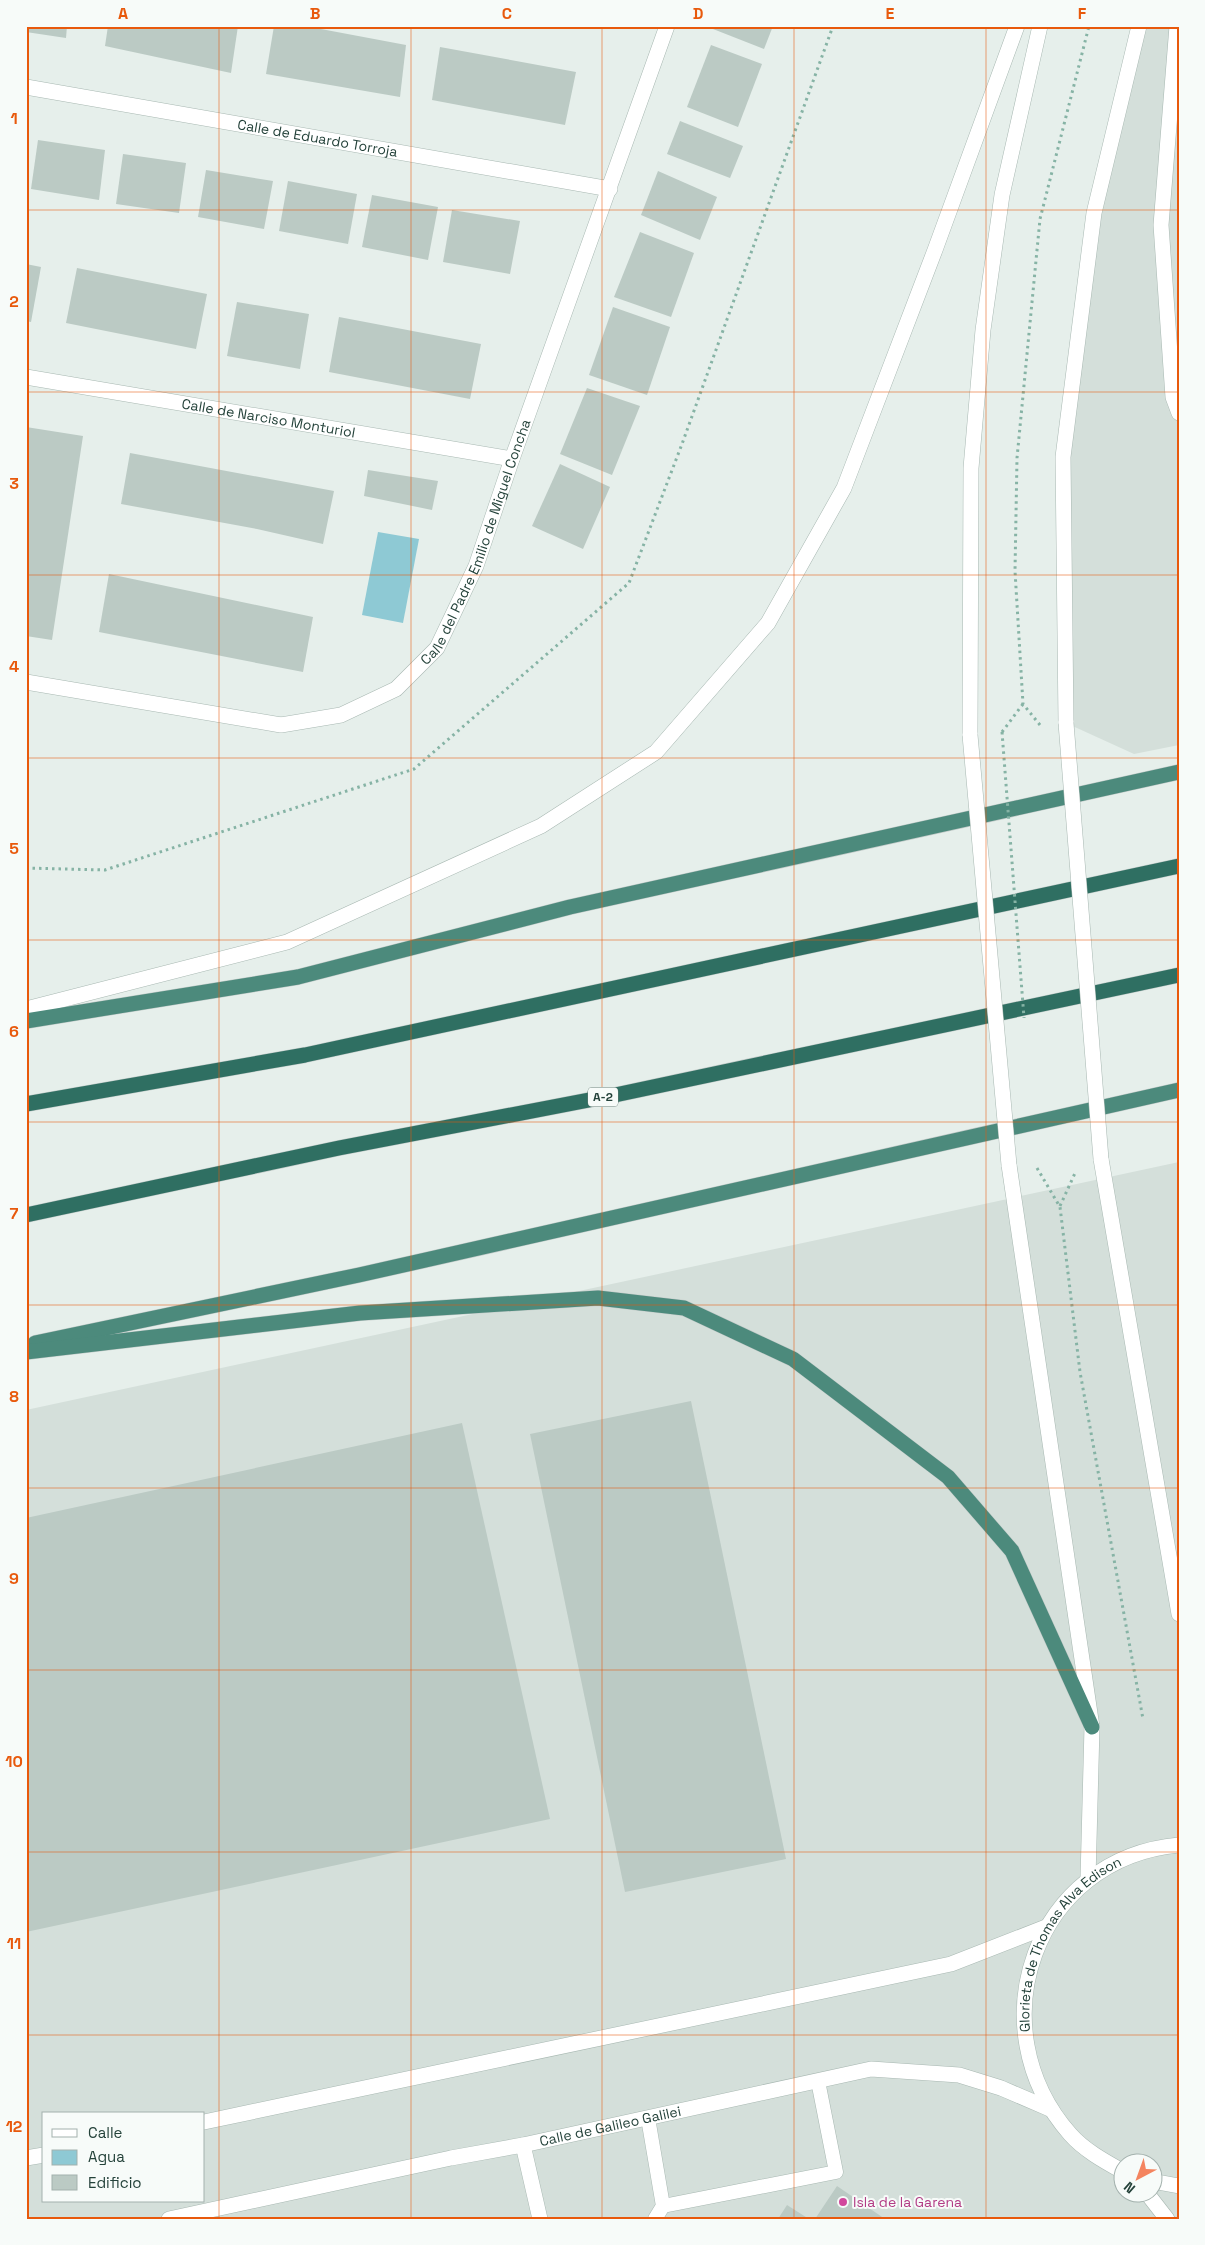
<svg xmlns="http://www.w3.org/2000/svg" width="1205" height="2245" font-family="'Space Grotesk',sans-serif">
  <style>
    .built { fill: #d4dfda; fill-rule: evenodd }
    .water { fill: #8ec9d4 }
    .building { fill: #bbcac4 }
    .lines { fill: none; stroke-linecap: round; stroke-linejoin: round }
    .service-casing { stroke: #a8b8b2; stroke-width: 15 }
    .minor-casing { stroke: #a8b8b2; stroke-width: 16 }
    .tertiary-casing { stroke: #a8b8b2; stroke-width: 16 }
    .trunk-casing { stroke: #c2cac8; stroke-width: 16 }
    .motorway-casing { stroke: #c2cac8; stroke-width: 16 }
    .path { stroke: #86b3a5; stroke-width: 3; stroke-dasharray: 2.5 4; stroke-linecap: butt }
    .service { stroke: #fff; stroke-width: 14 }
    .minor { stroke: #fff; stroke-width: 15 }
    .tertiary { stroke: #fff; stroke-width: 15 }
    .trunk { stroke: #4c8a7c; stroke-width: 15 }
    .motorway { stroke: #2f6f62; stroke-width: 15 }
    .tertiary-bridge-casing { stroke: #a8b8b2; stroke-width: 16; stroke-linecap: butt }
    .path-bridge { stroke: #86b3a5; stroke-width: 3; stroke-dasharray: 2.5 4; stroke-linecap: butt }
    .tertiary-bridge { stroke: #fff; stroke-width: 15 }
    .grid { fill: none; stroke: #e8590c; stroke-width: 1; stroke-opacity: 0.55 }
    .hotel-dot { fill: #d1479c; stroke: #f7fbf9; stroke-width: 2 }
    .labels { text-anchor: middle; stroke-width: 4; stroke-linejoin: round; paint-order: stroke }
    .shield { fill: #f7fbf9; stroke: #637a73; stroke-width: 1 }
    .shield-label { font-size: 12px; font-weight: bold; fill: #24423a }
    .street-label { font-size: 14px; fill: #24423a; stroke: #f7fbf9 }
    .hotel-label { font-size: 14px; fill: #b23c85; stroke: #f7fbf9; text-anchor: start }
    .neatline { fill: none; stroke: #e8590c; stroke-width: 2 }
    .grid-label { font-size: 16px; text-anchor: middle; font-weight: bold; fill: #e8590c }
  </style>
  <rect width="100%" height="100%" fill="#e6efeb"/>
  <g class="built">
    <polygon points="1139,26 1179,26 1179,745 1134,754 1066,723 1063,457 1094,213"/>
    <path d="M1179,1162V2219H26V1410ZM44,2114H204V2201H44ZM1122,2162H1152V2192H1122Z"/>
  </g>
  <polygon class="water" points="378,532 419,539 403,623 362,615"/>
  <g class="building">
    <polygon points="26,26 67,26 66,38 26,32"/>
    <polygon points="108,26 238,26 231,73 105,46"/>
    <polygon points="274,26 305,26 406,45 400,97 266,74"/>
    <polygon points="714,26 773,26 764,49 713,29"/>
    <polygon points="711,45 762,64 738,127 687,107"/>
    <polygon points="440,47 576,72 565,125 432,100"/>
    <polygon points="680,121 743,146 730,178 667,154"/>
    <polygon points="38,140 105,150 99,200 31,189"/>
    <polygon points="123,154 186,163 179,213 116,204"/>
    <polygon points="206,170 273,181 264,229 198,217"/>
    <polygon points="658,171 717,197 700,240 641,215"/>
    <polygon points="288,181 357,194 348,244 279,231"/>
    <polygon points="372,195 438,207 428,260 362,247"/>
    <polygon points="452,210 520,221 510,274 443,262"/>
    <polygon points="640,232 694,253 671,317 614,297"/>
    <polygon points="26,264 41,267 31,322 26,321"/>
    <polygon points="77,268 207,294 196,349 66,323"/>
    <polygon points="237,302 309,314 300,369 227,356"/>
    <polygon points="613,307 670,327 647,395 589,375"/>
    <polygon points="339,317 481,344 470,399 329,372"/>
    <polygon points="587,388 640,406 612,475 560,454"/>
    <polygon points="26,427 83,436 52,640 26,636"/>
    <polygon points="130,453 334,491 323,544 257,529 121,504"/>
    <polygon points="560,464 610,487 583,549 532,526"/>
    <polygon points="368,470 438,481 432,510 364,496"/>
    <polygon points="109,574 313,617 303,672 99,632"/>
    <polygon points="691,1401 786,1859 625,1892 530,1434"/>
    <polygon points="462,1423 550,1819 26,1932 26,1518"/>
    <polygon points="837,2186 885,2219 815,2219"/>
    <polygon points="787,2205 809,2219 778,2219"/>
  </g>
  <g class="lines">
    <g class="service-casing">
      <g id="service">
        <polyline points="648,2118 663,2206 655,2219"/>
        <polyline points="663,2206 836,2172 818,2081"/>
      </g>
    </g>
    <g class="minor-casing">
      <g id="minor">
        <path id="s1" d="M26,87L610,189"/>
        <path id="s2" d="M26,377L512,459"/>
        <path id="s3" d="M26,682L281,725L341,715L396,689L437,648L476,566L512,459L667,26"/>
        <polyline points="204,2122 951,1964 1046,1927"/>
        <polyline points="523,2145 540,2219"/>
        <polyline points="26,2158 44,2155"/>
        <path id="s4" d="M169,2219L451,2158L523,2145L871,2069L959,2075L1001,2088L1050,2109"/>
      </g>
    </g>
    <g class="tertiary-casing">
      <g id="tertiary">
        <polyline points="1177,26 1161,225 1173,397 1179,413"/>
        <polyline points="1066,723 1063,457 1094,213 1139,26"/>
        <polyline points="970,735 971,468 983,330 1002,195 1040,26"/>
        <polyline points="26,1009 287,942 541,826 656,752 768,623 844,488 935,250 1017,26"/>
        <polyline points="1101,1159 1179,1614"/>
        <polyline points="1009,1165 1092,1727 1088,1879"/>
        <path id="s5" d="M1122,2171C1104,2161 1084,2150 1070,2134C976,2027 1034,1858 1179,1845"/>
        <polyline points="1152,2181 1179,2186"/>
        <polyline points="1146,2192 1167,2219"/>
      </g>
    </g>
    <g class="trunk-casing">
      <g id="trunk">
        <polyline points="26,1021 298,977 570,907 1179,772"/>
        <polyline points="35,1343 359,1275 1179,1090"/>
        <polyline points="26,1352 360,1313 598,1298 684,1308 793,1359 948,1477 1012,1551 1092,1727"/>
      </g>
    </g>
    <g class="motorway-casing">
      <g id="motorway">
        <polyline points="26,1104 305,1055 1179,866"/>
        <polyline points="26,1215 339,1148 615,1095 1179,975"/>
      </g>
    </g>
    <g class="path">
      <polyline points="1040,725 1023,704 1015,571 1017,458 1040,219 1089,26"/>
      <polyline points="1002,732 1023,704"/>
      <polyline points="26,868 105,870 414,769 629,583 682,444 833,26"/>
      <polyline points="1037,1168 1060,1207 1080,1372 1143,1719"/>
      <polyline points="1060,1206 1076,1171"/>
    </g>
    <use href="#service" class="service"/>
    <use href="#minor" class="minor"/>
    <use href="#tertiary" class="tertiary"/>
    <use href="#trunk" class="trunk"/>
    <use href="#motorway" class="motorway"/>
    <g class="tertiary-bridge-casing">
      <g id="tertiary-bridge">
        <polyline points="1066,723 1101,1159"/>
        <polyline points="970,735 1009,1165"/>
      </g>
    </g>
    <polyline class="path-bridge" points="1002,732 1024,1018"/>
    <use href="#tertiary-bridge" class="tertiary-bridge"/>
  </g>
  <path class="grid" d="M219,26V2219M411,26V2219M602,26V2219M794,26V2219M986,26V2219M26,210H1179M26,392H1179M26,575H1179M26,758H1179M26,940H1179M26,1122H1179M26,1305H1179M26,1488H1179M26,1670H1179M26,1852H1179M26,2035H1179"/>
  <circle class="hotel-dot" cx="843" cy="2202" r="5"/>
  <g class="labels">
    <rect class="shield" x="588" y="1087.5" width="30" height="19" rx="4"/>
    <g class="shield-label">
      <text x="603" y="1101">A-2</text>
    </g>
    <g class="street-label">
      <text dy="5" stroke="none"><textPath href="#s1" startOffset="296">Calle de Eduardo Torroja</textPath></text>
      <text dy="5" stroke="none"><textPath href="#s2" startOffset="246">Calle de Narciso Monturiol</textPath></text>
      <text dy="5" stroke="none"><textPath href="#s3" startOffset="551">Calle del Padre Emilio de Miguel Concha</textPath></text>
      <text dy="5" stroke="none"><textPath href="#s5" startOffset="282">Glorieta de Thomas Alva Edison</textPath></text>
      <text dy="5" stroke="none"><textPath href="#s4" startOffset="451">Calle de Galileo Galilei</textPath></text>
    </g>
    <g class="hotel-label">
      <text x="853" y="2207">Isla de la Garena</text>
    </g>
  </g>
  <rect width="1205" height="2245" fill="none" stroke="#f7fbf9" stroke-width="55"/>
  <rect x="42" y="2112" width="162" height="90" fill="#f7fbf9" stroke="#a3b1ad"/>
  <rect x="52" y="2129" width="25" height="8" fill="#ffffff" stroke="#a3b1ad"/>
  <text x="88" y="2138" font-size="15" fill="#24423a">Calle</text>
  <rect x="52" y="2150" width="25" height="15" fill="#8ec9d4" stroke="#a3b1ad"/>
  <text x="88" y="2162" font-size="15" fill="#24423a">Agua</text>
  <rect x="52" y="2175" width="25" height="15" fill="#bbcac4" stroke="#a3b1ad"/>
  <text x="88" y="2188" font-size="15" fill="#24423a">Edificio</text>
  <g transform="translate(1138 2178) rotate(221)"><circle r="24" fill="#f7fbf9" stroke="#a3b1ad"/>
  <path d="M0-4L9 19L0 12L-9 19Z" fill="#f4845f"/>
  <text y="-8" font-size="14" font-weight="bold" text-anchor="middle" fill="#24423a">N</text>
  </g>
  <rect x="28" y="28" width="1150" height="2190" class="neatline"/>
  <g class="grid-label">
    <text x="123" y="19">A</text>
    <text x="315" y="19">B</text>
    <text x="507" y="19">C</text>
    <text x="698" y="19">D</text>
    <text x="890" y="19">E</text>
    <text x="1082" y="19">F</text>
    <text x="14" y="124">1</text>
    <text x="14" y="307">2</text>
    <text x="14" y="489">3</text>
    <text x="14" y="672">4</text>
    <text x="14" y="854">5</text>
    <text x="14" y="1037">6</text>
    <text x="14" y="1219">7</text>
    <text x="14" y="1402">8</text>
    <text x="14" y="1584">9</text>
    <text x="14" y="1767">10</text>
    <text x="14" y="1949">11</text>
    <text x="14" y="2132">12</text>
  </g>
</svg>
